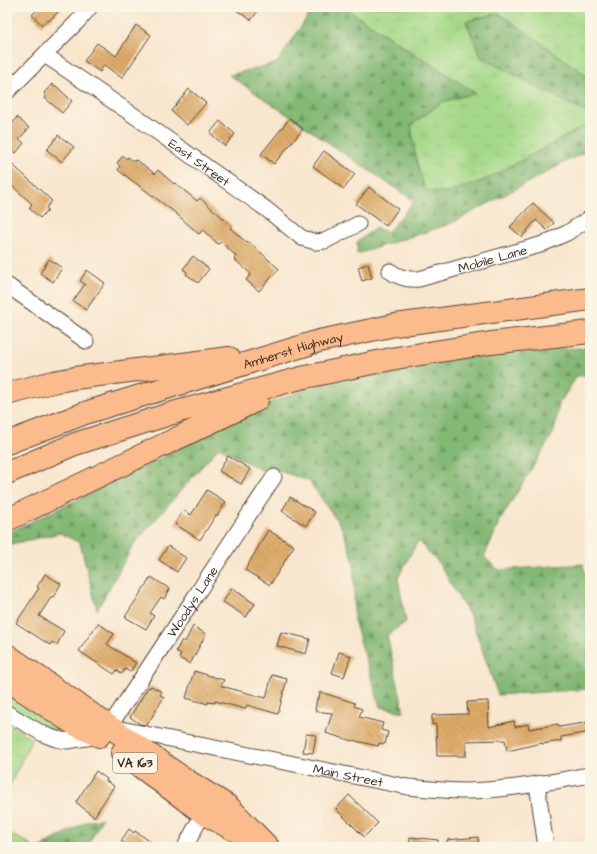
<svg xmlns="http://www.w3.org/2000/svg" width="597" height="854" font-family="'Architects Daughter',sans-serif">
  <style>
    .grass { fill: url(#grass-tufts); stroke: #708153 }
    .forest { fill: url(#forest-firs); stroke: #5f7149 }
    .building { fill: url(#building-back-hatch) }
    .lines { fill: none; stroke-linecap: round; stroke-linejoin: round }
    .street-casing { stroke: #574638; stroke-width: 17 }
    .primary-casing { stroke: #574638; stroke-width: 24 }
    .highway-casing { stroke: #574638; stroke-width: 24 }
    .street { stroke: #fff; stroke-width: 15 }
    .primary { stroke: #fbbb8c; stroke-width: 22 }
    .highway { stroke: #fbbb8c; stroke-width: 22 }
    .labels { text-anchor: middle; stroke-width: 3; stroke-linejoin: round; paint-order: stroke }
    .shield { fill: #fcf5e5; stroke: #75675a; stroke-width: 1 }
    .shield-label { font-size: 12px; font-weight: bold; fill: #3b2a1e }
    .street-label { font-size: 13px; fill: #3b2a1e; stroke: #fcf5e5 }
  </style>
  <defs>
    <pattern id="grass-tufts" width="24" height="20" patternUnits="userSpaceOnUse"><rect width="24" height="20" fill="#a4d888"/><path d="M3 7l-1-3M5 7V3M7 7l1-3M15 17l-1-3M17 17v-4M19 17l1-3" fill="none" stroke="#8eba75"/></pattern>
    <pattern id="forest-firs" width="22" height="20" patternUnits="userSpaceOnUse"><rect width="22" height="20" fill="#83b874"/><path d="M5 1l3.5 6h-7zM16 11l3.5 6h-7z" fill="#6c965f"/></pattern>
    <pattern id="building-back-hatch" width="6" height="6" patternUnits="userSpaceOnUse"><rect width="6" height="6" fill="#deaa67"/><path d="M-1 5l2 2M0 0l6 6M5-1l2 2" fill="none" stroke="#b58b54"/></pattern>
  </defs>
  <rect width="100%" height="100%" fill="#fcf5e5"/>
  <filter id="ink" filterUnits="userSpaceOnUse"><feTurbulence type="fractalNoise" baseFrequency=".025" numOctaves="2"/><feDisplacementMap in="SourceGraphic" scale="8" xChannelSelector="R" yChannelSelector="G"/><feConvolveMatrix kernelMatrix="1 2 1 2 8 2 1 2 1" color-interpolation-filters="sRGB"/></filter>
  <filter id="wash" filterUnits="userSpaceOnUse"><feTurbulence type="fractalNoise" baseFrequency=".012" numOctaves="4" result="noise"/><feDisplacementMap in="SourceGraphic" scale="16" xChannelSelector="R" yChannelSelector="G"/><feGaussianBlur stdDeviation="0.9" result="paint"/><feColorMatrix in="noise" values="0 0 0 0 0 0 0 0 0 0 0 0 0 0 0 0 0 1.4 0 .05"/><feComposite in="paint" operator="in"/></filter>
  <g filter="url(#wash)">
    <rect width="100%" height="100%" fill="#f8e6ce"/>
    <g class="grass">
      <polygon points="343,7 590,7 590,78 499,13 466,21 481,57 590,115 590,123 485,180 447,193 424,190 416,159 411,125 442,102 474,92"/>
      <polygon points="7,687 63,729 61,731 53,731 7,707"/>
      <polygon points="7,723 32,739 7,791"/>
      <polygon points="7,833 29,843 32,847 7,847"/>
    </g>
    <g class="forest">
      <polygon points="314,7 343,7 475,93 442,102 411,125 416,159 425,190 447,193 485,180 590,123 590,149 450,224 357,254 357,242 375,228 388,232 414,201 229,75 277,63"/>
      <polygon points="499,13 590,78 590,115 481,57 466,21"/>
      <polygon points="590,346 590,375 577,376 559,404 554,432 501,519 484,557 499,570 583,564 590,598 590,689 498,695 471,618 438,562 418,541 398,578 406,622 387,635 404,712 380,707 354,620 354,562 341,526 309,481 273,469 268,474 219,447 134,544 97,610 80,543 60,533 7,545 7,533 134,473 210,430 259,406 322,384 395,371 495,351 580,348"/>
      <polygon points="102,818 87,847 40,847 86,822"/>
    </g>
    <g id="blocks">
      <g class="building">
        <polygon points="40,7 63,7 49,21 47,20 42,25 32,15"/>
        <polygon points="232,7 261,7 251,20"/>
        <polygon points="136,25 151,35 122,78 104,65 100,72 84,61 97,43 116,56"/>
        <polygon points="52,84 54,87 56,86 72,101 62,113 45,98 46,96 44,93"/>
        <polygon points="189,89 206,103 187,125 171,111"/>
        <polygon points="17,117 29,128 19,139 24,143 16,153 7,145 7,120 12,124"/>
        <polygon points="290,118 303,129 274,164 261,154"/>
        <polygon points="220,121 235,134 225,146 210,133"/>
        <polygon points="58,135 74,147 62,162 47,150"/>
        <polygon points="324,151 355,174 344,189 313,166"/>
        <polygon points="123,156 127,159 128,157 134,162 135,160 138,161 155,174 158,170 174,184 175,183 197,201 200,198 232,226 230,228 247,243 249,242 279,269 259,291 246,280 251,274 234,259 236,256 221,242 218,244 203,230 199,234 173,211 118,170 120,166 117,163"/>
        <polygon points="13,165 52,201 46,208 48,210 40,218 29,208 32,204 7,181 7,171"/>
        <polygon points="369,187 398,209 386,226 356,204"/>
        <polygon points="533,203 554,223 547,230 536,220 522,237 510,227"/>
        <polygon points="193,256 209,269 198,283 186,274 187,272 183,269"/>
        <polygon points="49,259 62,268 53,282 40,273"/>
        <polygon points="368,264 372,278 362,281 358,267"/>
        <polygon points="87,270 105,283 86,310 73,301 85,284 80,281"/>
        <polygon points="228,456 250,469 241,484 219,471"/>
        <polygon points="207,490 226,502 217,516 216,515 200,540 175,524 183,510 191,515"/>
        <polygon points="290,497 315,512 306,526 282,511"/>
        <polygon points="268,530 294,546 270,585 245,570"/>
        <polygon points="168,546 186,558 177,572 159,560"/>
        <polygon points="45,574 61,584 53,597 52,596 39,616 64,631 57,645 52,642 50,645 16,623 39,588 37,587"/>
        <polygon points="151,577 170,589 164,599 161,597 150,613 154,616 146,629 125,617"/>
        <polygon points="232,588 255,604 246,617 223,602"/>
        <polygon points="98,623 114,634 107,644 136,663 130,672 125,669 122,674 117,670 114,674 79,651"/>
        <polygon points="193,626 206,634 190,664 179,658 181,654 176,651 182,640 185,642"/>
        <polygon points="281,632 310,639 306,654 277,646"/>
        <polygon points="339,652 351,656 344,677 332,673"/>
        <polygon points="194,671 224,680 221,686 266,698 272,675 287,679 278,714 247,705 245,709 215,701 215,703 208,702 208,704 186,698"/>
        <polygon points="151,686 162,692 160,695 164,697 147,725 140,724 130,717 148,687 150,688"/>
        <polygon points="320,692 355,703 354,706 362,709 359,717 383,723 381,730 388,732 385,744 379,743 378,746 352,740 352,741 326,733 332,713 315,711 317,698 319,699"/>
        <polygon points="488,701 489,727 514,721 515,727 528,724 529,729 558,724 559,727 590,722 590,732 561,737 561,741 542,744 542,743 507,751 505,740 466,741 466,756 437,756 436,724 432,725 432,715 468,714 467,702"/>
        <polygon points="306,734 316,735 313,753 303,752"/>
        <polygon points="96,771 107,779 106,781 114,786 94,817 76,802"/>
        <polygon points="349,795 378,823 364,837 336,809"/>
        <polygon points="129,829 134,833 135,831 158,847 129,847 121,841"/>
        <polygon points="410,837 438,840 438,847 409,847"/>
        <polygon points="478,837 479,847 447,847 447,840"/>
      </g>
    </g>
  </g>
  <g filter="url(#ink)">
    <use href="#blocks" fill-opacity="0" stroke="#574638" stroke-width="1"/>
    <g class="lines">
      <g class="street-casing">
        <g id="street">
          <path id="s1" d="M45,55L139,119L266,209L302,238L316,242L325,241L358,224"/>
          <polyline points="7,92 78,21 90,7"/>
          <path id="s2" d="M390,271C399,278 408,280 419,279L540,245L567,233L590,218"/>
          <polyline points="7,285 86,341"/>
          <path id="s3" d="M7,713L43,734L56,739L67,741L99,736L109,727C165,644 218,560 274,477"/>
          <path id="s4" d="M116,728L408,787C428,789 447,791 466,791C508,790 549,782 590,775"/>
          <polyline points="537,784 546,847"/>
          <polyline points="185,847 203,813"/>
        </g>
      </g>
      <g class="primary-casing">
        <g id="primary">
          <polyline points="7,655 186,780 228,806 268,847"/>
          <polyline points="122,753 203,813 249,838"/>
        </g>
      </g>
      <g class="highway-casing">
        <g id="highway">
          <polyline points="7,394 53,382 75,378 229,358"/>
          <path id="s5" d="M7,443L88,412L319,341L395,325L590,299"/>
          <polyline points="7,473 75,444 176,412 301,378 396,358 491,343 590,332"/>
          <polyline points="7,520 257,400"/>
          <polyline points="7,680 74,724 99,736"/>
        </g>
      </g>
      <use href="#street" class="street"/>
      <use href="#primary" class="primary"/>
      <use href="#highway" class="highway"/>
    </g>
  </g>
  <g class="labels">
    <rect class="shield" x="113" y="753" width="44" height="20" rx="3"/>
    <g class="shield-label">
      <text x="135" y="767">VA 163</text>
    </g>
    <g class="street-label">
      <text dy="5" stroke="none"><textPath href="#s1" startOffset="188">East Street</textPath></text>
      <text dy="5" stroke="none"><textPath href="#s2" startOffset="107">Mobile Lane</textPath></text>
      <text dy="5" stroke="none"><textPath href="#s5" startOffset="301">Amherst Highway</textPath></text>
      <text dy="5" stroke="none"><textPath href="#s3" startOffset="263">Woodys Lane</textPath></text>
      <text dy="5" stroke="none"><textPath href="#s4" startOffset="237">Main Street</textPath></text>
    </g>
  </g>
  <rect width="597" height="854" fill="none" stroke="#fcf5e5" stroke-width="24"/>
</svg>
